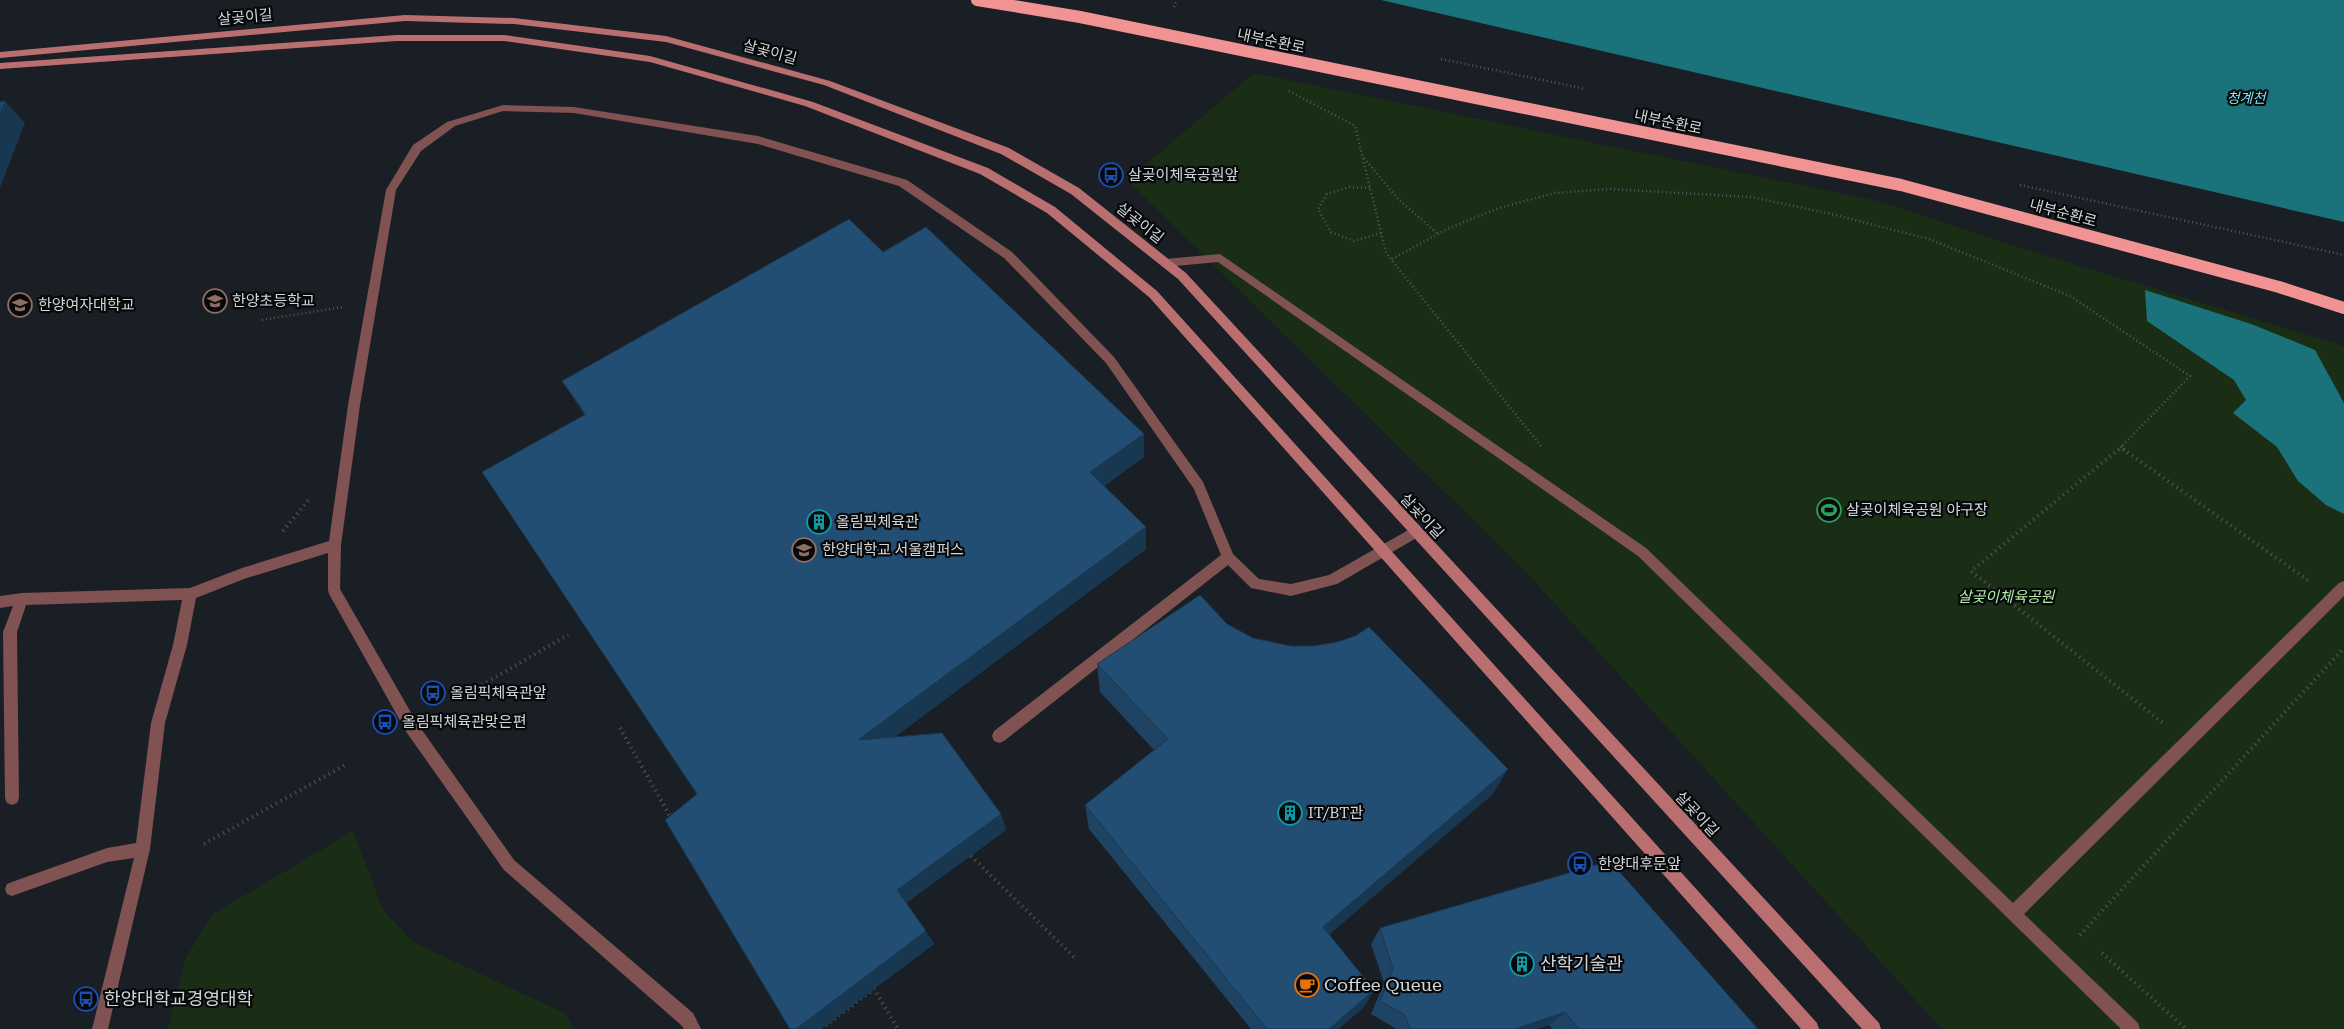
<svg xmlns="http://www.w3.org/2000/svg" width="2344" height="1029" font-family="'Roboto Serif','Noto Sans KR',serif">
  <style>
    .green { fill: #1a2e16 }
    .water { fill: #1a727b }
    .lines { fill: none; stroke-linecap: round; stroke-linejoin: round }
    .path-far1 { stroke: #54595e; stroke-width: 2.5; stroke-dasharray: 1 3; stroke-linecap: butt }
    .path { stroke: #54595e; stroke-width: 4; stroke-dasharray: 1 4.5; stroke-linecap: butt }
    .service { fill: #805252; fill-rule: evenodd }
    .secondary { fill: #b96f6f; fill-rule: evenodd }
    .trunk-bridge { stroke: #f19293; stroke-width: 12 }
    .wall { fill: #1e4363 }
    .shaded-wall { fill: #183750 }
    .building { fill: #234e73; stroke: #183750 }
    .labels { text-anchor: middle; stroke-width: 4.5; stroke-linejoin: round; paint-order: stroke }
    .far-water-label { font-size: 14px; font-style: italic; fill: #70e8f6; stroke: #06080a }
    .street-label { font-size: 15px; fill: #d2d6d9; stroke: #06080a }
    .poi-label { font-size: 15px; fill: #d2d6d9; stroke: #06080a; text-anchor: start }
    .park-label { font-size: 15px; font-style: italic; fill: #b1eaa5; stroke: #06080a }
    .near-poi-label { font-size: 18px; fill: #d2d6d9; stroke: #06080a; text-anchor: start }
  </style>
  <rect width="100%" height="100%" fill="#191f24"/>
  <g class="green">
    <polygon points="1254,73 1878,201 2037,253 2344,346 2344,1029 1942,1029 1523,569 1127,180"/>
    <polygon points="353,831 383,910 413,942 566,1014 574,1029 168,1029 186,957 213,914"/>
  </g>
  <g class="water">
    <polygon points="1381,0 2344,0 2344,222"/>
    <polygon points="2145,290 2254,325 2315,350 2344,403 2344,514 2326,505 2298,481 2277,447 2233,413 2246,400 2234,380 2147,321"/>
  </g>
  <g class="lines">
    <g class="path-far1">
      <polyline points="1174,7 1177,0"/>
      <polyline points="1441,59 1586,89"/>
      <polyline points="1289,91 1355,126 1386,253 1541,446"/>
      <polyline points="1364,158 1398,199 1438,234"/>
      <polyline points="2020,185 2344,255"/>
      <polyline points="1370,188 1349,187 1327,194 1318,209 1331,232 1354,241 1381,233"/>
      <polyline points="1392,259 1447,229 1499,208 1555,193 1609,189 1751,197 1827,213 1929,239 2070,296 2190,376 2121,447"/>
      <polyline points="262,320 343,307"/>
      <polyline points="2118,450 2121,447 2125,450"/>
    </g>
    <g class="path">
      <polyline points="2119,449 1971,571 2163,723"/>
      <polyline points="2123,449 2309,581"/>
      <polyline points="283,531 311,497"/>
      <polyline points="482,685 568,635"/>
      <polyline points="620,728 671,818"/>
      <polyline points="204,844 347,764"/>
      <polyline points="971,856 1075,958"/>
      <polyline points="2080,935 2344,648"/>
      <polyline points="2102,953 2186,1029"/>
      <polyline points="821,1029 874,989 898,1029"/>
    </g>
    <g class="service">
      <polygon points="503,105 574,107 758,136 907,180 1012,252 1114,357 1203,482 1233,554 1259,579 1291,584 1329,575 1412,528 1416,527 1420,528 1422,532 1420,536 1337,584 1291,596 1251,588 1228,565 1004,741 999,743 994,741 992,736 994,731 1221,555 1194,489 1106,363 1004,258 899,186 758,144 574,113 503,111 455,126 421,151 396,190 360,405 341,545 340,589 417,723 514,860 693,1013 701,1029 684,1029 681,1025 504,870 407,733 329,594 328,590 328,553 244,579 196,598 187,645 165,723 150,849 108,1029 92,1029 134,858 107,862 12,896 7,894 5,889 7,884 12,882 107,848 136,843 151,723 173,645 182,600 26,605 17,632 19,798 17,803 12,805 7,803 5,798 3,632 13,606 0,608 0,596 22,593 190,588 242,568 329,541 348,405 386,190 413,145 447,122"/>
      <polygon points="1220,254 1646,548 2013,903 2339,583 2344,581 2344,596 2024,914 2138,1023 2140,1029 2121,1029 1638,556 1218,262 1165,267 1160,263 1165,259"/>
    </g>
    <g class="secondary">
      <polygon points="405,15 514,18 666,36 830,81 1009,148 1079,188 1186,273 1879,1023 1881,1029 1862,1029 1178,279 1071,194 1001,154 824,85 666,42 514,24 405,21 0,58 0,52"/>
      <polygon points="397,35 504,35 650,56 813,102 988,168 1055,207 1157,291 1817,1023 1819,1029 1801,1029 1149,297 1047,213 980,174 805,106 650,62 504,41 397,41 0,69 0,63"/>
    </g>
    <polyline class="trunk-bridge" points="977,0 1080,17 1901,185 2279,287 2344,308"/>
  </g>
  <g class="wall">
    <polygon points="883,252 1144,434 1144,457 1104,486 1146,527 1146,549 894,737 1001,814 1006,830 906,903 934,944 821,1029 790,1029 697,794 584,414 562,381"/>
    <polygon points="1227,624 1493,794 1329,934 1374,990 1364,1007 1338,1029 1251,1029 1089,829 1085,805 1154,750 1100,692 1097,664"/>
    <polygon points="1380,928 1758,1029 1552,1029 1549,1025 1536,1029 1396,1029 1395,1028 1371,1014 1384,983 1371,944"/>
  </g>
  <g class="shaded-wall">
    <polygon points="5,101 25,123 0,188 0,114"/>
    <polygon points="1144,434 1144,457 1092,494 1090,472"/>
    <polygon points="1146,527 1146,549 867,758 858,740"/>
    <polygon points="1508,769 1493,794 1316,946 1323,927"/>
    <polygon points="1001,814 1006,830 906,903 897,890"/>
    <polygon points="926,931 934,944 821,1029 796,1029"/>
    <polygon points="1374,990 1364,1007 1338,1029 1329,1029"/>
    <polygon points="1565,1012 1549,1025 1536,1029 1515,1029"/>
  </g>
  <g class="building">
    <polygon points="5,101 0,114 0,102"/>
    <polygon points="849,219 883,252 926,227 1144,434 1090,472 1146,527 858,740 942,733 1001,814 897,890 926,931 796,1029 790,1029 665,820 697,794 482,472 586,414 562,381"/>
    <polygon points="1200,595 1227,624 1253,638 1291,646 1314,646 1337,642 1355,636 1369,627 1508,769 1323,927 1374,990 1329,1029 1267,1029 1085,805 1168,739 1097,664"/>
    <polygon points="1610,861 1758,1029 1579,1029 1565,1012 1515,1029 1410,1029 1405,1015 1380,1001 1393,969 1380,928"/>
  </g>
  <defs>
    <g id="bus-ring" transform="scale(1.25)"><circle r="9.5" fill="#06080a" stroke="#1a4fb4" stroke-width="1.5"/><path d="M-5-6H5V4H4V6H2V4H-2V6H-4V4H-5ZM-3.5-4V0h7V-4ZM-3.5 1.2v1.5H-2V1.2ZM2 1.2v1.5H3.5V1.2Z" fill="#1a4fb4"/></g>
    <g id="school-ring" transform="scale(1.25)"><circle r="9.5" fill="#06080a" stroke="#8d6e63" stroke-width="1.5"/><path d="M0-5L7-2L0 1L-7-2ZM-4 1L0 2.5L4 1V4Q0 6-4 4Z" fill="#8d6e63"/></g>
    <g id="university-ring" transform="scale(1.25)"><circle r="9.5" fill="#06080a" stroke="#8d6e63" stroke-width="1.5"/><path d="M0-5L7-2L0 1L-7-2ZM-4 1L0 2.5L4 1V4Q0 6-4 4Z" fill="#8d6e63"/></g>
    <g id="stadium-ring" transform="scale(1.25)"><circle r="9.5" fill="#06080a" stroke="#2e9e5b" stroke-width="1.5"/><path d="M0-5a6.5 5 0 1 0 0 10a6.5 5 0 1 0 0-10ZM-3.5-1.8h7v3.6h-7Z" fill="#2e9e5b"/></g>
    <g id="building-ring" transform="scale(1.25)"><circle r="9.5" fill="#06080a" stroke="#0f9aa8" stroke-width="1.5"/><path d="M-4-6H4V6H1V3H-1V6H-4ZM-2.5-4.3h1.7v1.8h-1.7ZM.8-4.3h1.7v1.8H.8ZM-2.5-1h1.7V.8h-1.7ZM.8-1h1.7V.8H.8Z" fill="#0f9aa8"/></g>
    <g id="cafe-ring" transform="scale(1.25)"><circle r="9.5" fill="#06080a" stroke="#e8710a" stroke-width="1.5"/><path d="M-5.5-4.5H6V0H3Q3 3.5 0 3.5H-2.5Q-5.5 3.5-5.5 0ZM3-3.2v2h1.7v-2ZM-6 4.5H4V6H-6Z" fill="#e8710a"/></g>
  </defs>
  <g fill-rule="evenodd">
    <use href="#bus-ring" x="1111" y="175"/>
    <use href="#school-ring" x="215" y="301"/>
    <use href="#university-ring" x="20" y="305"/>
    <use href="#stadium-ring" x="1829" y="510"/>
    <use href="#building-ring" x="819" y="522"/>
    <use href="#university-ring" x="804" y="550"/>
    <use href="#bus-ring" x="433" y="693"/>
    <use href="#bus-ring" x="385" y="722"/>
    <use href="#building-ring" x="1290" y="813"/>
    <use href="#bus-ring" x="1580" y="864"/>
    <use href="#building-ring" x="1522" y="964"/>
    <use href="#cafe-ring" x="1307" y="985"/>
    <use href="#bus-ring" x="86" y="999"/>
  </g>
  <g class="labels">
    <g class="far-water-label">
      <text x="2246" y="103">청계천</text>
    </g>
    <g class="street-label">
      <text transform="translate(245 17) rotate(-5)" y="5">살곶이길</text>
      <text transform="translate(1271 41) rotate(12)" y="5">내부순환로</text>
      <text transform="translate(770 52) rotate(15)" y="5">살곶이길</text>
      <text transform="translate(1668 122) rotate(12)" y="5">내부순환로</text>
      <text transform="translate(2063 213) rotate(15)" y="5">내부순환로</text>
      <text transform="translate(1140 223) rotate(38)" y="5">살곶이길</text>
      <text transform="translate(1422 516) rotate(47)" y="5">살곶이길</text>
      <text transform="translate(1697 814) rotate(47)" y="5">살곶이길</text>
    </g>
    <g class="poi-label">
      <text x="1128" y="180">살곶이체육공원앞</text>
      <text x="232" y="306">한양초등학교</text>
      <text x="38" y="310">한양여자대학교</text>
      <text x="1846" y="515">살곶이체육공원 야구장</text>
      <text x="836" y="527">올림픽체육관</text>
      <text x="822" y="555">한양대학교 서울캠퍼스</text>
      <text x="450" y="698">올림픽체육관앞</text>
      <text x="402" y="727">올림픽체육관맞은편</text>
      <text x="1308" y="818">IT/BT관</text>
      <text x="1598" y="869">한양대후문앞</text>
    </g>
    <g class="park-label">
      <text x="2006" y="602">살곶이체육공원</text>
    </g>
    <g class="near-poi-label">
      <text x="1540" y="970">산학기술관</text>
      <text x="1324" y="991">Coffee Queue</text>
      <text x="104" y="1005">한양대학교경영대학</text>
    </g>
  </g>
</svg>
